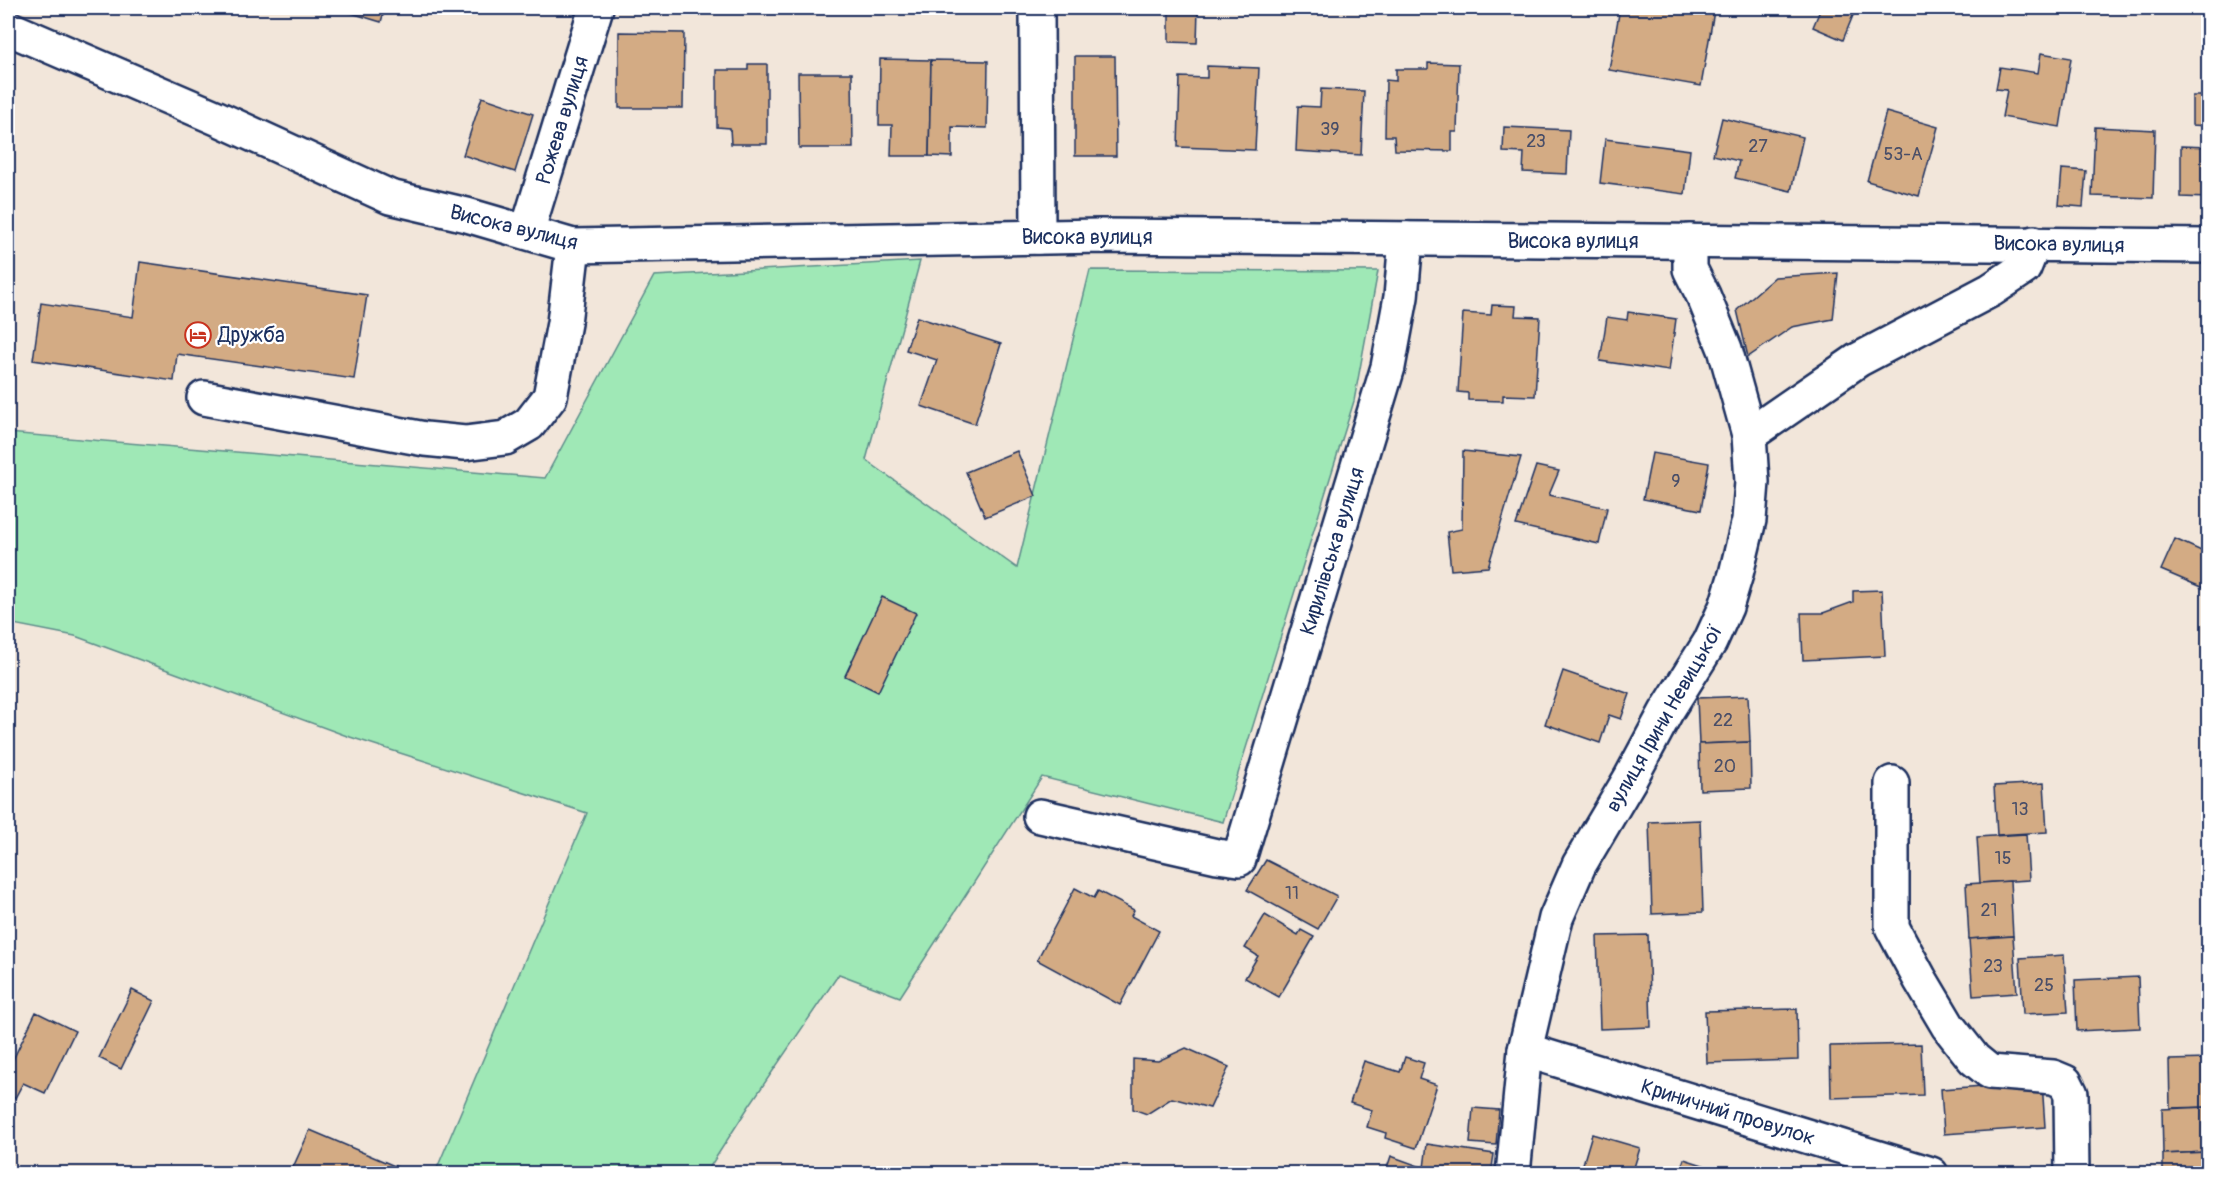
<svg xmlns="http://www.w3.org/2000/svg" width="2216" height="1181" font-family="Pangolin,sans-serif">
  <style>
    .green { fill: #9fe8b6; stroke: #5d8c8a; stroke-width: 1.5 }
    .building { fill: #d3ab84; stroke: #1b2f5e; stroke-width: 1.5 }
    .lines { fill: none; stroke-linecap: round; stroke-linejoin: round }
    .minor-casing { stroke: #1b2f5e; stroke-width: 38 }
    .minor { stroke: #fff; stroke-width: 33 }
    .labels { text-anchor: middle; stroke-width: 4.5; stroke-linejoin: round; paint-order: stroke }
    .number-label { font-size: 18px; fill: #494e68 }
    .street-label { font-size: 21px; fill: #1b2f5e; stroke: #fff }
    .poi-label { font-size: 21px; fill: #1b2f5e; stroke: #fff; text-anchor: start }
  </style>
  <rect width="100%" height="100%" fill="#f2e6da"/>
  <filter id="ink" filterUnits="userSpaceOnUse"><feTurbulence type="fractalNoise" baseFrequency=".0167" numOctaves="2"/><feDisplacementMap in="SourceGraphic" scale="12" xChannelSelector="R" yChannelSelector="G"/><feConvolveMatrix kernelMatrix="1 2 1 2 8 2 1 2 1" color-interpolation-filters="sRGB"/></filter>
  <g filter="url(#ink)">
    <polygon class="green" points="920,261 866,460 1017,568 1090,270 1378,271 1354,401 1223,822 1042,777 900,997 839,974 749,1106 706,1173 435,1173 587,813 347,736 75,636 8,623 8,433 545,478 654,276"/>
    <g class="building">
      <polygon points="335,8 385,8 381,22"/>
      <polygon points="1169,8 1198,8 1197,43 1169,42"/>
      <polygon points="1620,8 1695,8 1714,11 1701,86 1609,70"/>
      <polygon points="1821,8 1856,8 1843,40 1813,27"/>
      <polygon points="619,32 684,33 683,108 619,108"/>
      <polygon points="2041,53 2071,58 2060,127 2002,117 2007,90 1996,89 2000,67 2038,73"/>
      <polygon points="1075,56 1115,56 1116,156 1075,156"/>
      <polygon points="880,59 931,60 929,156 891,156 892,125 879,125"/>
      <polygon points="931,60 988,61 987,128 952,127 952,157 929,156"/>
      <polygon points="1428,63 1459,64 1457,132 1452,132 1452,151 1395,150 1394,136 1385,136 1386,80 1396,81 1396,69 1428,69"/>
      <polygon points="748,64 767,64 767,144 731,144 730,128 717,127 717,70 748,70"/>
      <polygon points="1207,66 1259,68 1255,150 1178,147 1180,77 1207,78"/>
      <polygon points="798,73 852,73 853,148 799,148"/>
      <polygon points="1321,89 1364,91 1361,155 1296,151 1298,106 1320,107"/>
      <polygon points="2192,96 2208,96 2208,126 2192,125"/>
      <polygon points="482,97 533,114 515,172 463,155"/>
      <polygon points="1886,112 1938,127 1919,196 1867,181"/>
      <polygon points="1722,118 1803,137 1791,191 1735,178 1739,161 1713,155"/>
      <polygon points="1504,127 1569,130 1567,174 1523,172 1524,153 1503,152"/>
      <polygon points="2095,127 2155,130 2153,198 2092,196"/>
      <polygon points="1605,139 1690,150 1685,194 1600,183"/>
      <polygon points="2181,146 2208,147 2208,198 2181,197"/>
      <polygon points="2062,169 2086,171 2083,207 2059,205"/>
      <polygon points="140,262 367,295 354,379 177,354 174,381 33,360 41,303 133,317"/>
      <polygon points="1838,273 1833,319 1792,327 1748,357 1737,310 1775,277"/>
      <polygon points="1492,305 1516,306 1515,316 1540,317 1535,396 1503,395 1503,401 1468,400 1468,393 1458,392 1463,313 1491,315"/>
      <polygon points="1628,312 1676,319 1669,371 1600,361 1607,317 1627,320"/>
      <polygon points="917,317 1001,344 975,424 921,406 937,360 906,350"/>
      <polygon points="1017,451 1036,496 985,517 966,472"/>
      <polygon points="1463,451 1521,457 1488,567 1451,570 1447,532 1462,529"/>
      <polygon points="1652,453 1709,463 1701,510 1643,499"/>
      <polygon points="1536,466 1559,471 1549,495 1607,508 1599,544 1516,525"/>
      <polygon points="2175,539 2208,554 2208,590 2161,570"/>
      <polygon points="1882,590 1885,656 1803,660 1801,613 1823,613 1853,602 1853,591"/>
      <polygon points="882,597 916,613 878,692 845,676"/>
      <polygon points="1563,671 1630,694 1621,719 1609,715 1600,743 1545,724"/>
      <polygon points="1748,696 1750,742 1699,744 1697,698"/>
      <polygon points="1750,742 1751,788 1700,790 1699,744"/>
      <polygon points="2044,783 2047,832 1997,835 1994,786"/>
      <polygon points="1700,820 1703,912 1652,914 1649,822"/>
      <polygon points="2026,834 2029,880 1980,883 1977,837"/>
      <polygon points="1266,860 1337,896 1318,929 1247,890"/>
      <polygon points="2010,881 2013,936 1969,939 1966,884"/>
      <polygon points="1075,888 1094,898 1098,891 1134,910 1131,916 1159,931 1120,1005 1037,960"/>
      <polygon points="1265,915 1298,935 1301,930 1314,937 1279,997 1245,978 1258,956 1245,948"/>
      <polygon points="1648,935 1651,1027 1600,1029 1597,936"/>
      <polygon points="2013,936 2017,993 1973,996 1969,939"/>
      <polygon points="2064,955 2068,1012 2023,1014 2020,958"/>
      <polygon points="2138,977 2140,1028 2077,1031 2075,980"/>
      <polygon points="132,990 154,1001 121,1069 99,1058"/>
      <polygon points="1797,1009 1798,1060 1707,1063 1705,1011"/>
      <polygon points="36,1012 75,1031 45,1093 23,1083 15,1098 8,1095 8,1085 11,1077 8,1075 8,1070"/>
      <polygon points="1921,1044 1923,1095 1831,1098 1830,1046"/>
      <polygon points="1186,1048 1229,1067 1210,1108 1172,1098 1147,1114 1133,1109 1133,1059 1158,1061"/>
      <polygon points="1405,1057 1424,1063 1419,1079 1437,1085 1416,1148 1385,1138 1386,1133 1367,1127 1372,1110 1350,1103 1364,1061 1400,1072"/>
      <polygon points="2208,1059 2208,1107 2170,1108 2169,1060"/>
      <polygon points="2042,1082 2045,1127 1944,1134 1941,1089"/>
      <polygon points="2208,1107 2208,1152 2163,1154 2162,1109"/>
      <polygon points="1473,1108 1499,1110 1496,1145 1470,1143"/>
      <polygon points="310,1130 404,1170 403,1174 290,1174"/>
      <polygon points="1592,1134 1640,1148 1632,1174 1580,1174"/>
      <polygon points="1427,1144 1494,1154 1491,1174 1385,1174 1391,1156 1424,1168"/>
      <polygon points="2208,1152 2208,1174 2163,1174 2163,1154"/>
      <polygon points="1684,1159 1731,1174 1679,1174"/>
    </g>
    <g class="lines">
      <g class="minor-casing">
        <g id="minor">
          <polyline points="1037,8 1038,237"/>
          <polyline points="8,28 217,118 390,197 467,215 573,246 1100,236 2208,246"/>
          <polyline points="527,232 596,8"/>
          <polyline points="204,398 425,439 465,443 505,438 529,424 550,397 564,323 573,246"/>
          <polyline points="1749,435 1858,360 1991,290 2024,268 2034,243"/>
          <polyline points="1892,783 1892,927 1920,979 1948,1026 1974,1059 1990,1072 2053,1077 2065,1082 2071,1094 2072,1174"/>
          <polyline points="1040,816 1217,856 1239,859 1388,367 1401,297 1406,239"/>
          <polyline points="1525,1050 1931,1174"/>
          <polyline points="1513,1174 1525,1050 1556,918 1579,865 1630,779 1666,712 1710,642 1726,607 1736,574 1749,520 1752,482 1749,435 1725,349 1703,295 1690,269 1690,241"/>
        </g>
      </g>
      <use href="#minor" class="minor"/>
    </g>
  </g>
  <defs>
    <g id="hotel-ring" transform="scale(1.35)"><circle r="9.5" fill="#fff" stroke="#c8321e" stroke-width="1.5"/><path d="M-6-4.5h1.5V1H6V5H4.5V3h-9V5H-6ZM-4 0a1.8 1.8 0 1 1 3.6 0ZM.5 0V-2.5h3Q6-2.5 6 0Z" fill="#c8321e"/></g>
  </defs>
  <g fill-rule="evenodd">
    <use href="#hotel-ring" x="198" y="335"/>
  </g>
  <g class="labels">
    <g class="number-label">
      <text x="1330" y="135">39</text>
      <text x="1536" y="147">23</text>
      <text x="1758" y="152">27</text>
      <text x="1903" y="160">53-А</text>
      <text x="1676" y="487">9</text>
      <text x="1723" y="726">22</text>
      <text x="1725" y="772">20</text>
      <text x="2020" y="815">13</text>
      <text x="2003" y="864">15</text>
      <text x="1292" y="899">11</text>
      <text x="1989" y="916">21</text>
      <text x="1993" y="972">23</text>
      <text x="2044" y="991">25</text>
    </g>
    <g class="street-label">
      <text transform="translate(562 120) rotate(-73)" y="7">Рожева вулиця</text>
      <text transform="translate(514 227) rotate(14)" y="7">Висока вулиця</text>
      <text x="1087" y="244">Висока вулиця</text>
      <text x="1573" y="248">Висока вулиця</text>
      <text transform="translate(2059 244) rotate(1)" y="7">Висока вулиця</text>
      <text transform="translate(1332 551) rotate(-73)" y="7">Кирилівська вулиця</text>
      <text transform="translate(1664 718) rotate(-60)" y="7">вулиця Ірини Невицької</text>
      <text transform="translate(1728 1112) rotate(17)" y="7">Криничний провулок</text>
    </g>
    <g class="poi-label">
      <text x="218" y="342">Дружба</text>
    </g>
  </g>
  <rect width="2216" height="1181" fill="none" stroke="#fff" stroke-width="30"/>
  <rect x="15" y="15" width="2186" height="1151" fill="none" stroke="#1b2f5e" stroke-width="2" filter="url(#ink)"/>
</svg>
